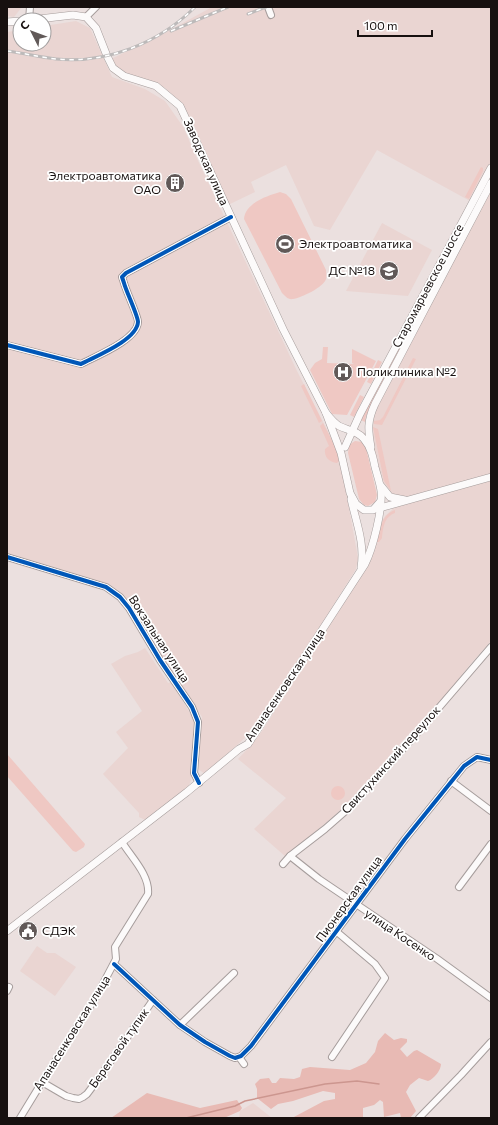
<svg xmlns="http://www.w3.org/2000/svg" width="498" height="1125" font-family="Commissioner,sans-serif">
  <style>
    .built { fill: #ead5d2 }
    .green { fill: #efc8c3 }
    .forest { fill: #e8bab4 }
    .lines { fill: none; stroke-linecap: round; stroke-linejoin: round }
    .stream { stroke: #cc968f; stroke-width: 1.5 }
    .minor-casing { stroke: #a69d9c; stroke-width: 8 }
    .major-casing { stroke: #a69d9c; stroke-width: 8 }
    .minor { stroke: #fcfafa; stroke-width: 6 }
    .major { stroke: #fcfafa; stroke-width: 7 }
    .rail-casing { stroke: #bdbaba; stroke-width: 3 }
    .rail { stroke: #fff; stroke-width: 1.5; stroke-dasharray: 4.5; stroke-linecap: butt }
    .cycleway-casing { stroke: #fff; stroke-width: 6 }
    .cycleway { stroke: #0057b8; stroke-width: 4 }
    .labels { text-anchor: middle; stroke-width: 3.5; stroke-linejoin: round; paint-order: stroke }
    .street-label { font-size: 12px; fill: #17100f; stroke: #fff }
    .poi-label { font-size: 12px; fill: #17100f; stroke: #fff; text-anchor: start }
  </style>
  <rect width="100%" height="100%" fill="#ebe0df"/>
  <g class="built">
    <polygon points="7,7 22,7 14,17 7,16"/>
    <polygon points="212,7 491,7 491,163 470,201 377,150 330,230 314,226 286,165 251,182 255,192 228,205 172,95 165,88 156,83 126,73 115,66 111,59 161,35"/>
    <polygon points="76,21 90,28 112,77 145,89 165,101 184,128 193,150 297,371 339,453 358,558 356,569 257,727 205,774 198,769 202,717 119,592 108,585 7,555 7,32 20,30 20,44 44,44 44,26"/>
    <polygon points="491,190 491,474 408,498 391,495 381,482 374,452 371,424 377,404"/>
    <polygon points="382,223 432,250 408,296 346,291"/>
    <polygon points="491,480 491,641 468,667 450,690 394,750 375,774 343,809 340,810 335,815 286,857 254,829 286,798 238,759 254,742 262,731 368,565 380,524 385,516 395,507"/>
    <polygon points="145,648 168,683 171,682 196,723 191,780 188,788 145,820 139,817 139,813 103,774 128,748 116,732 142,711 111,664 125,656 138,652"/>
    <polygon points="37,946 47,953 55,953 76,967 55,996 20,971"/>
    <polygon points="253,1103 272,1118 239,1118 240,1111"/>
  </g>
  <g class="green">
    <polygon points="481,167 483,168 483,171 469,199 465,197"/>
    <polygon points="491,172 491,179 366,416 365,422 361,420"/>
    <path d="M280,192L286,194L291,199L326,270C326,273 327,277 326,279C324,287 301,298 293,299C288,300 285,296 282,293L244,219C245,203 267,196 280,192Z"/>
    <polygon points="323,347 328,347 327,363 354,364 352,363 352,349 376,361 347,415 332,414 310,370 315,363 322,359"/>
    <polygon points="413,358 416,359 382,425 374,424 374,421 380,420 383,417"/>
    <polygon points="378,360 382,362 371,384 367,382"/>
    <polygon points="304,384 322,421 319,423 301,386"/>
    <polygon points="360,395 364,397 354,417 350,415"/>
    <path d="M323,423L336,448L339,461L337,463C329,462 324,457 325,449L329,446L320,426Z"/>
    <polygon points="373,427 378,429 391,491 384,481"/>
    <polygon points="355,441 362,442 366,448 377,495 375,502 368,506 364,505 359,499 348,453 349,445"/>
    <path d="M395,510V513C384,517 383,528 382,538L379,542H377C380,529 381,515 395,510Z"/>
    <polygon points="7,754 85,844 84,847 76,852 73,851 7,776"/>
    <circle cx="338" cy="793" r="7"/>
  </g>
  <g class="forest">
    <path d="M385,1033L394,1040L401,1038L407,1039V1042L400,1049L407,1057L414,1051L417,1050L441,1064C441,1070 434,1079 428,1081L419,1078L410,1085L406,1092L416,1111L410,1118H401L400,1113L384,1117L383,1102L380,1100L374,1105L363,1108V1118H292L324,1101L335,1099V1093L323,1091L293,1101L278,1104L271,1109L257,1098V1089L255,1084L260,1079L269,1078L272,1083H276L280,1078L294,1079L300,1077L302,1069L310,1067L350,1070L366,1063L375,1052L378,1041Z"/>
    <polygon points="147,1093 200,1108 237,1100 242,1108 240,1111 224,1118 111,1118"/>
  </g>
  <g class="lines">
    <polyline class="stream" points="186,1118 235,1106 245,1101 325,1084 357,1081 379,1084"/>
    <g class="minor-casing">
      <g id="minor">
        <polyline points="268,7 271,15"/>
        <polyline points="86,17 96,7"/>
        <polyline points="29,20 30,7"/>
        <path d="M7,345L81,364C96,356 137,340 138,322C138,316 126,291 124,283L122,277L126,273L231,217"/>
        <polyline points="7,557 106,587 120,597 129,608 160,660 192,707 198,722 194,773 199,783"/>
        <polyline points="451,781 491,811"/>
        <polyline points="290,856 319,879 436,958 491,998"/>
        <polyline points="283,864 290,856 325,829 349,808 412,739 491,647"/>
        <polyline points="459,887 491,844"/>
        <polyline points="114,964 180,1025 205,1042 230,1056 235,1058 241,1056 251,1046 405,839 464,766 477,757 491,760"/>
        <polyline points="7,991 9,987"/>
        <polyline points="180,1025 234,973"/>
        <polyline points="239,1057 244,1064"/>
        <polyline points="332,1057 385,978 375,964 337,932"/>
        <polyline points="42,1082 66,1096 73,1098 79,1099 83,1097 87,1094 99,1078 153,1000"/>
        <path d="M20,1118L42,1082L96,997L116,959L115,947L148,894C150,875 131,857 122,842"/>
        <polyline points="419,1118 461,1075 491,1042"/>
      </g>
    </g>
    <g class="major-casing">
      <g id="major">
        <polyline points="30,20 73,15 86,17 96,28 107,56 113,68 124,76 156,86 180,106 283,329 326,413 341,453 350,493 356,504 364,510 373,510 380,502"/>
        <polyline points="7,22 20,21"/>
        <polyline points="345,447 360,414 491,168"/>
        <path d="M371,447C368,430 367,421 375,404L491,183"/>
        <polyline points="381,486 390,497 405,500"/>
        <path d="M351,499C356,522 365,543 361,567"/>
        <polyline points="376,509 491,477"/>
        <path d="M7,931L187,792L239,749L248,744L365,564C373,548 383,508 381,491C380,483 377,475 375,467C373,457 371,447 364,439C358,431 347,430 339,426C334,423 330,418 326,413"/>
      </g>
    </g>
    <use href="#minor" class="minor"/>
    <use href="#major" class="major"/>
    <g class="rail-casing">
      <g id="rail">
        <polyline points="248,14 266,7"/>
        <polyline points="171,31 228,7"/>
        <path d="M7,51C23,53 39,57 56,59C107,64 159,43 195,7"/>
      </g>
    </g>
    <use href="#rail" class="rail"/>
    <g class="cycleway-casing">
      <g id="cycleway">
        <path d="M7,345L81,364C96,356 137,340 138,322C138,316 126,291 124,283L122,277L126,273L231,217"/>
        <polyline points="7,557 106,587 120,597 129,608 160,660 192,707 198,722 194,773 199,783"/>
        <polyline points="114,964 180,1025 205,1042 230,1056 235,1058 241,1056 251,1046 405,839 464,766 477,757 491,760"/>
      </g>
    </g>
    <use href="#cycleway" class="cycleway"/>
  </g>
  <defs>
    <g id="building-disc" transform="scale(1)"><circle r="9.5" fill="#615958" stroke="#fff"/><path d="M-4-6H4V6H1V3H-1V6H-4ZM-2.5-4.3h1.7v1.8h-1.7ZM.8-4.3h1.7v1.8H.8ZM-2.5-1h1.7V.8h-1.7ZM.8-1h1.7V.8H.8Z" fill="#fff"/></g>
    <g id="stadium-disc" transform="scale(1)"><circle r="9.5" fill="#615958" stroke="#fff"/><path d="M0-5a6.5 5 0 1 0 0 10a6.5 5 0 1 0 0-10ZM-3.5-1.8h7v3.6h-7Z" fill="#fff"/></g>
    <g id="school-disc" transform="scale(1)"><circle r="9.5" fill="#615958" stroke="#fff"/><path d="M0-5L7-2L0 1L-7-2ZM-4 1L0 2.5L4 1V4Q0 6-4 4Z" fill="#fff"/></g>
    <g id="hospital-disc" transform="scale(1)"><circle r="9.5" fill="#615958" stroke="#fff"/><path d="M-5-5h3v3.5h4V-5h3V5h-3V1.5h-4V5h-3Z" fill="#fff"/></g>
    <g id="civic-disc" transform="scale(1)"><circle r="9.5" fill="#615958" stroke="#fff"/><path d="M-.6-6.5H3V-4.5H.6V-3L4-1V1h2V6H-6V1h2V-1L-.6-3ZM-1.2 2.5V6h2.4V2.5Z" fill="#fff"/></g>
  </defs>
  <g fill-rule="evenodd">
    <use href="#building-disc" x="175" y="183"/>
    <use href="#stadium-disc" x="285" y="244"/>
    <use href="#school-disc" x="389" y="271"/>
    <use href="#hospital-disc" x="343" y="372"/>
    <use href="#civic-disc" x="28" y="931"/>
  </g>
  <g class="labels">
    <g class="street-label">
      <text transform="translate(206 162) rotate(66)" y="4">Заводская улица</text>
      <text transform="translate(428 286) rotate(-62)" y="4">Старомарьевское шоссе</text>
      <text transform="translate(159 639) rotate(57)" y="4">Вокзальная улица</text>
      <text transform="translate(285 685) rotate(-56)" y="4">Апанасенковская улица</text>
      <text transform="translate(391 760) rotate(-48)" y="4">Свистухинский переулок</text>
      <text transform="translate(349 899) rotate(-54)" y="4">Пионерская улица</text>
      <text transform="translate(400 935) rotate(34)" y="4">улица Косенко</text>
      <text transform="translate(72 1033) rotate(-58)" y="4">Апанасенковская улица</text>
      <text transform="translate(119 1048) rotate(-55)" y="4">Береговой тупик</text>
    </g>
    <g class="poi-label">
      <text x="161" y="180" text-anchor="end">Электроавтоматика<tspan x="161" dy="14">ОАО</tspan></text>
      <text x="299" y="248">Электроавтоматика</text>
      <text x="375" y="275" text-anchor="end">ДС №18</text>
      <text x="357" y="376">Поликлиника №2</text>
      <text x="42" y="935">СДЭК</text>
    </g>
  </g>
  <rect width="498" height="1125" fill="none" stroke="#17100f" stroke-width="16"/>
  <g transform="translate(32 32) rotate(312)"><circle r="19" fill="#ffffff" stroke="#a29f9f"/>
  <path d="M0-3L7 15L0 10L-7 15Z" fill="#615958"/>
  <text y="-6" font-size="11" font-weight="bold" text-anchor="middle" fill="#17100f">С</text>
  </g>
  <path d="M358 30v6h74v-6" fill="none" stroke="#17100f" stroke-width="2"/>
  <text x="364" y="30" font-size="12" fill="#17100f" stroke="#ffffff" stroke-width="3" paint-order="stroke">100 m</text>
</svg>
